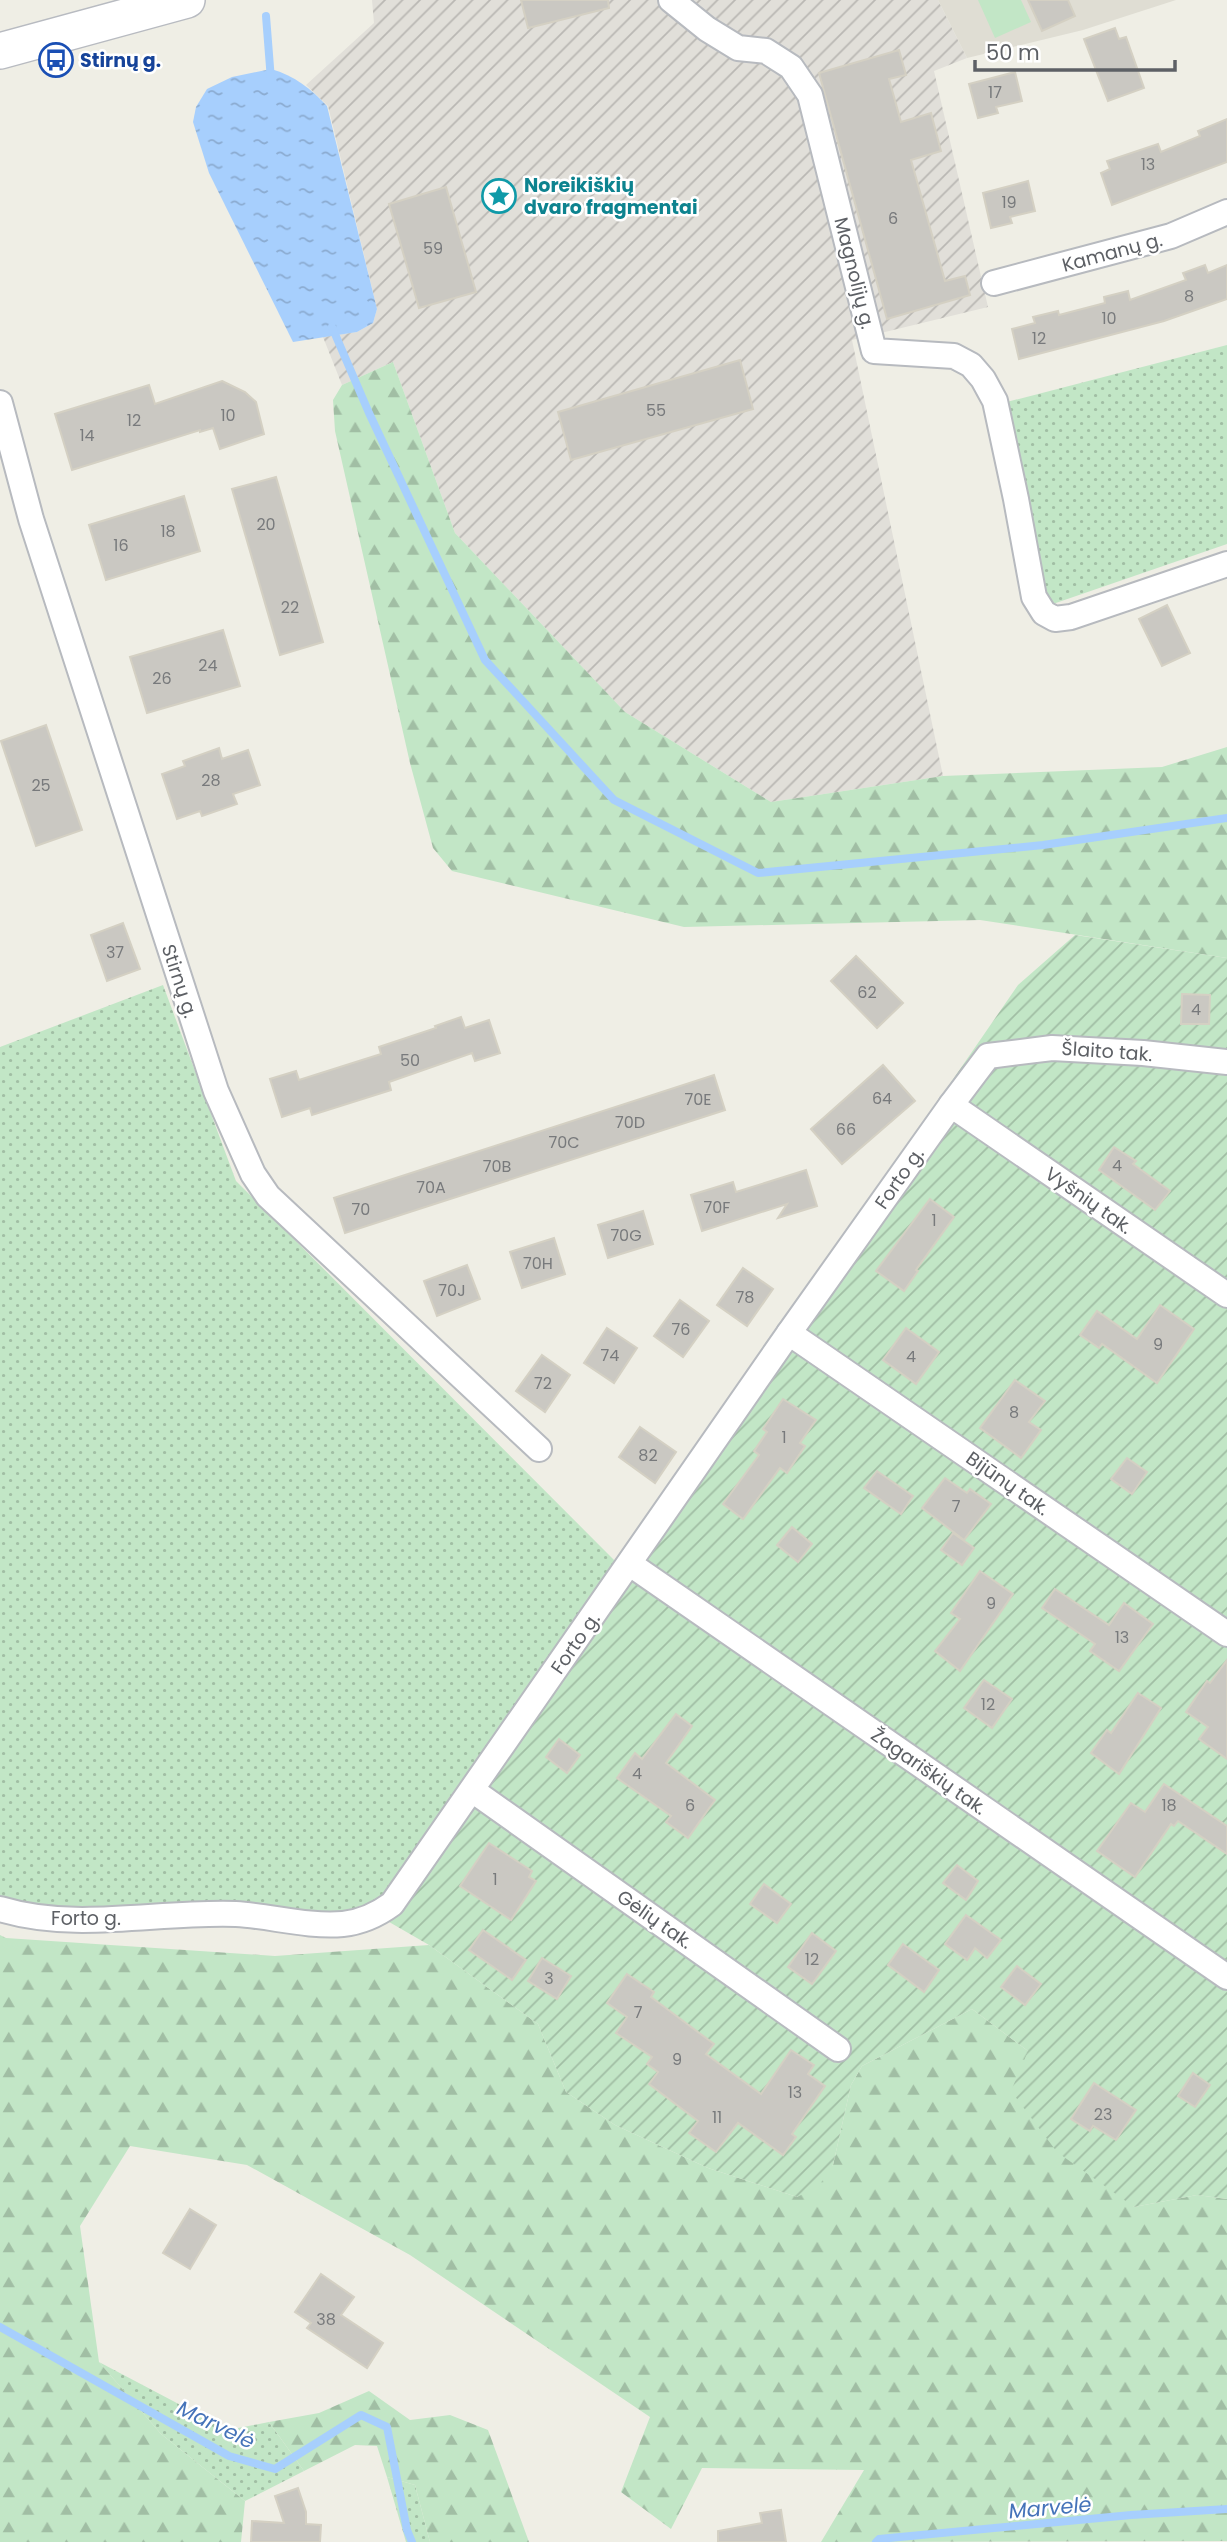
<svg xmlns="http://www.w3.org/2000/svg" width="1227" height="2542" font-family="Poppins,sans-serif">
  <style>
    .industrial { fill: url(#industrial-furrows) }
    .education { fill: #dfddd3 }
    .grass { fill: url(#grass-dots) }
    .forest { fill: url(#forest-firs) }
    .garden { fill: url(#garden-furrows) }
    .pitch { fill: #c2e6c6 }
    .water { fill: url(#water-ripples) }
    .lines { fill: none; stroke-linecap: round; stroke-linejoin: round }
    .stream { stroke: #a7cffd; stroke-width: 8 }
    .building { fill: #cac8c2; stroke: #d4d0c3; stroke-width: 2 }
    .minor-casing { stroke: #b7babf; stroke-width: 28 }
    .secondary-casing { stroke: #b8bbc1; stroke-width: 38 }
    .minor { stroke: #fff; stroke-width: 24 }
    .secondary { stroke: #fff; stroke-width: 35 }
    .labels { text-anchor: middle; stroke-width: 5; stroke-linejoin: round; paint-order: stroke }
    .number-label { font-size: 16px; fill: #787a7c }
    .transit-label { font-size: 19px; font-weight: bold; fill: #164399; stroke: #fff; text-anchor: start }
    .culture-label { font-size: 19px; font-weight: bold; fill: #0d838f; stroke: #fff; text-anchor: start }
    .street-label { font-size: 19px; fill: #5d6065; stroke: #fff }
    .water-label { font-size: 21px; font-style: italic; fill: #4573b9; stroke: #fff }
  </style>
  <defs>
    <pattern id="industrial-furrows" width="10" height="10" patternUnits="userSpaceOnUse" patternTransform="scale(1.75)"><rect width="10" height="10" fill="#e1dfd9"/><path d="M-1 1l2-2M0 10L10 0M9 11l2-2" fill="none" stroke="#bab8b4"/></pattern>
    <pattern id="grass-dots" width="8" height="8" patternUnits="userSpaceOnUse" patternTransform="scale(1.75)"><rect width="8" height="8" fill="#c2e6c6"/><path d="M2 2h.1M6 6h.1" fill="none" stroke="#a1bea4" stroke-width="1.8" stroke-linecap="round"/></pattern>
    <pattern id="forest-firs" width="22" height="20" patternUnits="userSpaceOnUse" patternTransform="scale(1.75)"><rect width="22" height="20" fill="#c2e6c6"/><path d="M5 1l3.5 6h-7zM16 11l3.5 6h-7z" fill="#a1bea4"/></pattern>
    <pattern id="garden-furrows" width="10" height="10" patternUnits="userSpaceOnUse" patternTransform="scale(1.75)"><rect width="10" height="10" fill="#c2e6c6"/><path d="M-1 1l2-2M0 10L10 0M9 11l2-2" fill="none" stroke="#a1bea4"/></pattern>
    <pattern id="water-ripples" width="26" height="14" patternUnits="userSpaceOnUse" patternTransform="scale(1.75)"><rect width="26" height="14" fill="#a7cffd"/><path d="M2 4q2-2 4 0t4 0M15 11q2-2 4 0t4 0" fill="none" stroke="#8babd0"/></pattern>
  </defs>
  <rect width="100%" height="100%" fill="#efeee5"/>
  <polygon class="industrial" points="372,0 938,0 967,58 934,71 988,307 852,340 943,776 771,802 625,712 455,533 393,362 342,385 323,337 357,332 373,323 377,309 328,106 306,85 374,23"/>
  <polygon class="education" points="938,0 1176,0 1083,30 967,58"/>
  <g class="grass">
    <polygon points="1227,345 1227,544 1050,605 1042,591 1003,403"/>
    <polygon points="163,985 236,1181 619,1565 377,1915 0,1909 0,1047"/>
    <polygon points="99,2362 228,2430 269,2422 304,2471 245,2501 161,2434"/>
    <polygon points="387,2477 415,2485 430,2542 406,2542"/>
  </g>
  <g class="forest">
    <polygon points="393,362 455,533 625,712 771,802 943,776 1162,767 1227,747 1227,958 980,920 684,927 452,871 433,848 410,763 335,431 333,400 342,385"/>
    <polygon points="0,1935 6,1938 275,1956 429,1945 538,2024 566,2092 615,2125 708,2168 797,2197 833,2165 851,2085 862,2066 972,2009 1028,2051 1134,2207 1197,2195 1227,2199 1227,2541 821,2542 864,2470 702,2468 671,2529 621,2492 650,2417 410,2255 247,2165 130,2146 80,2226 99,2362 161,2434 245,2501 241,2542 0,2542"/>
    <polygon points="369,2391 410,2420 450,2415 488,2430 529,2542 430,2542 415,2485 387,2477 377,2446 355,2445 304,2471 269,2422 319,2413"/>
  </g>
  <polygon class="garden" points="1075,935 1227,958 1227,2199 1197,2195 1134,2207 1057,2152 1011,2091 1028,2051 972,2009 862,2066 851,2085 833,2165 818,2187 797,2197 708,2168 615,2125 566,2092 538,2024 429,1945 377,1915 1018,985"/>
  <polygon class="pitch" points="978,0 1021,0 1031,22 995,38"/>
  <path class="water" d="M271,69C295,76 310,88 327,106L377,309L373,323L357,332L293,342L209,173L193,122L196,107L207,89L232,77Z"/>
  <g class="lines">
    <g class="stream">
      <polyline points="266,16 271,80"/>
      <polyline points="332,327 369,413 485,660 614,800 758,873 1043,845 1227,818"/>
      <polyline points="0,2327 229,2456 275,2469 361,2415 387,2427 407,2530 412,2542"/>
      <polyline points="876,2542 879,2539 1131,2515 1227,2509"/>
    </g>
  </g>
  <g class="building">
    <polygon points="521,0 608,0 609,8 528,28"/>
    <polygon points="1028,0 1068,0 1075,16 1042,31"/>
    <polygon points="1115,28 1119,39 1126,37 1144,88 1108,101 1084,39"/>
    <polygon points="899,50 906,75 889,79 901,122 931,113 941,151 911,160 945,281 965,276 970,295 887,319 819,73"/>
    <polygon points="1015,72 1022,101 996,107 998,113 978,118 969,84"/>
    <polygon points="1227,119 1227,162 1112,205 1101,173 1110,169 1107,161 1158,144 1161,152 1200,136 1198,131"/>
    <polygon points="1028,181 1035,211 1010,217 1012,223 991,228 983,193"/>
    <polygon points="446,187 476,292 419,308 389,204"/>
    <polygon points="1205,265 1208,273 1227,265 1227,299 1164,321 1019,359 1012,329 1035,323 1033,317 1058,311 1059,315 1105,303 1104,297 1128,291 1130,300 1186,280 1183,273"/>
    <polygon points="740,360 753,409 571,460 558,412"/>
    <polygon points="222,381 245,392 256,402 264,434 220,449 213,428 200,432 200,430 72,470 55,414 149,385 155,404"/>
    <polygon points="276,477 323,642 280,655 232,489"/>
    <polygon points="184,496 200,551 106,580 89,525"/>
    <polygon points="1167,605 1190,653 1162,666 1139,619"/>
    <polygon points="223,630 240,686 147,713 130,657"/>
    <polygon points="46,725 82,830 36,846 1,741"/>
    <polygon points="219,748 222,759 248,750 260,785 233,794 237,804 202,816 200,811 177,819 162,774 185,766 183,761"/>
    <polygon points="123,923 140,969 107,981 91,935"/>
    <polygon points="856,956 903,1003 877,1028 831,981"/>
    <polygon points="1182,994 1210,995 1209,1024 1181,1024"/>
    <polygon points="461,1017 465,1028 489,1020 500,1053 475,1061 472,1053 389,1082 391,1090 312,1115 310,1108 282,1117 270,1079 296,1071 299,1080 381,1054 379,1047 436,1028 435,1026"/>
    <polygon points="883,1065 915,1101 842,1164 811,1129"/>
    <polygon points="714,1075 725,1110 345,1233 334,1198"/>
    <polygon points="1114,1147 1136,1161 1133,1164 1170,1191 1155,1210 1099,1170"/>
    <polygon points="806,1170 817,1206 778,1218 787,1204 702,1231 691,1195 733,1182 736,1192"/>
    <polygon points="930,1199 954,1217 916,1270 918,1271 904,1291 876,1271"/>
    <polygon points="643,1211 653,1244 608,1258 598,1225"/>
    <polygon points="554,1238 565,1274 522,1288 510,1252"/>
    <polygon points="467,1265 480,1299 437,1316 424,1281"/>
    <polygon points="743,1268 773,1289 747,1326 717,1305"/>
    <polygon points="680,1300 709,1321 683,1357 654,1336"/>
    <polygon points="1160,1305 1194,1329 1157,1383 1102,1344 1099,1348 1080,1335 1097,1311 1137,1339"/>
    <polygon points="607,1328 637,1348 614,1383 584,1363"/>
    <polygon points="906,1328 939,1352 916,1384 883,1360"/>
    <polygon points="542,1355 570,1375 545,1412 516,1391"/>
    <polygon points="1015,1380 1045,1401 1029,1422 1041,1430 1021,1458 980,1428"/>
    <polygon points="783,1399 816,1420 800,1443 805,1446 787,1473 780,1468 743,1519 723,1504 759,1455 754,1451 767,1432 763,1429"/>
    <polygon points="640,1427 676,1452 655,1483 619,1457"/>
    <polygon points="1127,1458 1147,1472 1132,1494 1111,1479"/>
    <polygon points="877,1471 913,1496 901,1514 864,1488"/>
    <polygon points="945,1478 967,1493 970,1489 991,1504 964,1540 922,1508"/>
    <polygon points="792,1527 812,1544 798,1562 777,1545"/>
    <polygon points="953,1533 974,1548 962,1565 941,1550"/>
    <polygon points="980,1571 1013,1594 960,1671 935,1651 960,1619 951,1613"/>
    <polygon points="1055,1589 1109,1625 1124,1603 1153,1624 1119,1671 1090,1651 1095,1644 1042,1608"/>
    <polygon points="1227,1660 1227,1759 1199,1739 1208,1727 1186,1712 1207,1681 1210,1683"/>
    <polygon points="984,1680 1012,1699 992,1728 964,1708"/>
    <polygon points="1138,1693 1161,1708 1119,1774 1091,1753 1107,1730 1111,1733"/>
    <polygon points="676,1714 692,1726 666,1763 715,1800 688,1838 666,1822 671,1816 617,1778 635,1753 642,1759"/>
    <polygon points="559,1739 580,1755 567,1773 546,1757"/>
    <polygon points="1164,1784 1227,1826 1227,1854 1178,1821 1174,1826 1171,1824 1135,1877 1097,1851 1131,1803 1145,1812"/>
    <polygon points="489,1843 532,1871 529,1877 536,1881 511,1920 460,1886"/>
    <polygon points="957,1865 978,1881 966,1900 943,1883"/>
    <polygon points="764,1884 791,1904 777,1923 750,1904"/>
    <polygon points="966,1915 1001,1940 987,1958 975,1948 967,1960 945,1944"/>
    <polygon points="483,1930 526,1960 512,1980 469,1950"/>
    <polygon points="812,1933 836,1951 812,1984 788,1967"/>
    <polygon points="903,1944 939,1970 924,1992 888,1965"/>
    <polygon points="542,1958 571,1976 557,1999 528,1981"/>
    <polygon points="1017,1966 1041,1984 1025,2005 1001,1987"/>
    <polygon points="627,1974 654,1992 651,1997 714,2044 706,2054 761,2094 791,2050 814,2065 808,2074 825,2086 792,2134 796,2137 783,2155 738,2123 716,2152 689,2133 698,2121 649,2084 658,2072 647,2064 652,2057 616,2033 627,2017 607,2003"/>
    <polygon points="1193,2073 1210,2085 1195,2107 1178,2096"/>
    <polygon points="1094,2083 1136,2110 1116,2140 1093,2126 1090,2131 1071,2119"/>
    <polygon points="190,2209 216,2225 190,2269 163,2253"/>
    <polygon points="321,2274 354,2297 341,2315 383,2343 367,2368 307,2328 311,2323 295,2312"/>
    <polygon points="298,2488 306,2512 306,2524 321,2525 320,2542 251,2542 252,2521 284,2523 275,2496"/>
    <polygon points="781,2510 786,2542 718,2542 718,2531 762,2523 760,2513"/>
  </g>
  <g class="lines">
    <g class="minor-casing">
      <g id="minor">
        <polyline points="671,0 707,29 738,48 766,51 791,67 810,95 874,351 954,356 971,365 983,379 995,401 1016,499 1034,597 1044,613 1055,619 1071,617 1227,564"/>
        <polyline points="994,283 1171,236 1227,212"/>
        <polyline points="0,403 31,519 216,1091 253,1174 268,1196 539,1449"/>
        <polyline points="951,1105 1227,1295"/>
        <polyline points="789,1333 1227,1634"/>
        <polyline points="630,1564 1227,1977"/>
        <polyline points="472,1790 838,2049"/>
        <path d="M0,1909C76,1932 158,1911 236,1914C271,1916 307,1927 343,1924C362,1922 377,1915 392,1904L789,1333L951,1105L988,1056L1052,1048L1143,1053L1227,1062"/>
      </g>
    </g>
    <g class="secondary-casing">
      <polyline id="secondary" points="0,51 187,0"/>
    </g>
    <use href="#minor" class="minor"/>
    <use href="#secondary" class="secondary"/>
  </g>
  <defs>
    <g id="bus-ring" transform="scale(1.75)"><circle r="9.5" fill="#fff" stroke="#1a4fb4" stroke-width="1.5"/><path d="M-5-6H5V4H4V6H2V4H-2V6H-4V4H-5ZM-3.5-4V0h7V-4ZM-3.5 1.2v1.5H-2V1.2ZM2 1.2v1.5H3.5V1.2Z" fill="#1a4fb4"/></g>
    <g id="sight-ring" transform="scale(1.75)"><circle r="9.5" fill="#fff" stroke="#0f9aa8" stroke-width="1.5"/><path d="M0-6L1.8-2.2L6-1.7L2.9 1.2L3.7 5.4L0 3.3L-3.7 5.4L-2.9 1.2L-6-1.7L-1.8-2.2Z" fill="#0f9aa8"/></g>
  </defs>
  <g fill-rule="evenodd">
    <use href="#bus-ring" x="56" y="60"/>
    <use href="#sight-ring" x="499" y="196"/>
  </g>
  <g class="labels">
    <g class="number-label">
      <text x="995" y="98">17</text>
      <text x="1148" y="170">13</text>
      <text x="1009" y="208">19</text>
      <text x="893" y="224">6</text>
      <text x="433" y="254">59</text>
      <text x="1189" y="302">8</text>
      <text x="1109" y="324">10</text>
      <text x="1039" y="344">12</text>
      <text x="656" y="416">55</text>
      <text x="228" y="421">10</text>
      <text x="134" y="426">12</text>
      <text x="87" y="441">14</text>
      <text x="266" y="530">20</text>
      <text x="168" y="537">18</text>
      <text x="121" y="551">16</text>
      <text x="290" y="613">22</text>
      <text x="208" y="671">24</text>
      <text x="162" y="684">26</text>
      <text x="211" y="786">28</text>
      <text x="41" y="791">25</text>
      <text x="115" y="958">37</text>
      <text x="867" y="998">62</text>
      <text x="1196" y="1015">4</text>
      <text x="410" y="1066">50</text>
      <text x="882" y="1104">64</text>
      <text x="698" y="1105">70E</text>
      <text x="630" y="1128">70D</text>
      <text x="846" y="1135">66</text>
      <text x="564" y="1148">70C</text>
      <text x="1117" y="1171">4</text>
      <text x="497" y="1172">70B</text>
      <text x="431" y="1193">70A</text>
      <text x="717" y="1213">70F</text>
      <text x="361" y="1215">70</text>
      <text x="934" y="1226">1</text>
      <text x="626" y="1241">70G</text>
      <text x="538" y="1269">70H</text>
      <text x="452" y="1296">70J</text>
      <text x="745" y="1303">78</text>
      <text x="681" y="1335">76</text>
      <text x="1158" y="1350">9</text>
      <text x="610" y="1361">74</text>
      <text x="911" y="1362">4</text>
      <text x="543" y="1389">72</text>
      <text x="1014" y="1418">8</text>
      <text x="784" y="1443">1</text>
      <text x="648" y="1461">82</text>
      <text x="956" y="1512">7</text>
      <text x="991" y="1609">9</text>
      <text x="1122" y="1643">13</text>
      <text x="988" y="1710">12</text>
      <text x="637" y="1779">4</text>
      <text x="690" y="1811">6</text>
      <text x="1169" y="1811">18</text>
      <text x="495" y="1885">1</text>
      <text x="812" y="1965">12</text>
      <text x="549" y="1984">3</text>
      <text x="638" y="2018">7</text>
      <text x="677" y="2065">9</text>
      <text x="795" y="2098">13</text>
      <text x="1103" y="2120">23</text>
      <text x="717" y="2123">11</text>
      <text x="326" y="2325">38</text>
    </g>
    <g class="transit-label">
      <text x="80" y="67">Stirnų g.</text>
    </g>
    <g class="culture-label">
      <text x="524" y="192">Noreikiškių<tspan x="524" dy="22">dvaro fragmentai</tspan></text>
    </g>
    <g class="street-label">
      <text transform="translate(1112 252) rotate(-15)" y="7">Kamanų g.</text>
      <text transform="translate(855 273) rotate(76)" y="7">Magnolijų g.</text>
      <text transform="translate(180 981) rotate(72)" y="7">Stirnų g.</text>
      <text transform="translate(1107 1051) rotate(4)" y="7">Šlaito tak.</text>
      <text transform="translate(899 1178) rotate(-55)" y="7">Forto g.</text>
      <text transform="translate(1089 1200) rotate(35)" y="7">Vyšnių tak.</text>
      <text transform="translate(1008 1483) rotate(35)" y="7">Bijūnų tak.</text>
      <text transform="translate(575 1643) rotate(-55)" y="7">Forto g.</text>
      <text transform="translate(929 1771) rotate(35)" y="7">Žagariškių tak.</text>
      <text x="86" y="1925">Forto g.</text>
      <text transform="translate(655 1919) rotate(35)" y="7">Gėlių tak.</text>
    </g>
    <g class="water-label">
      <text transform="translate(216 2425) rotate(26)" y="7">Marvelė</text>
      <text transform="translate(1050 2508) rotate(-5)" y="7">Marvelė</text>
    </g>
  </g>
  <path d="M975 60v10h200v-10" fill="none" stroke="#5d6065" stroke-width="3.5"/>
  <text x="986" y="60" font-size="21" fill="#5d6065" stroke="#ffffff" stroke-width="5" paint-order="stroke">50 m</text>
</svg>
